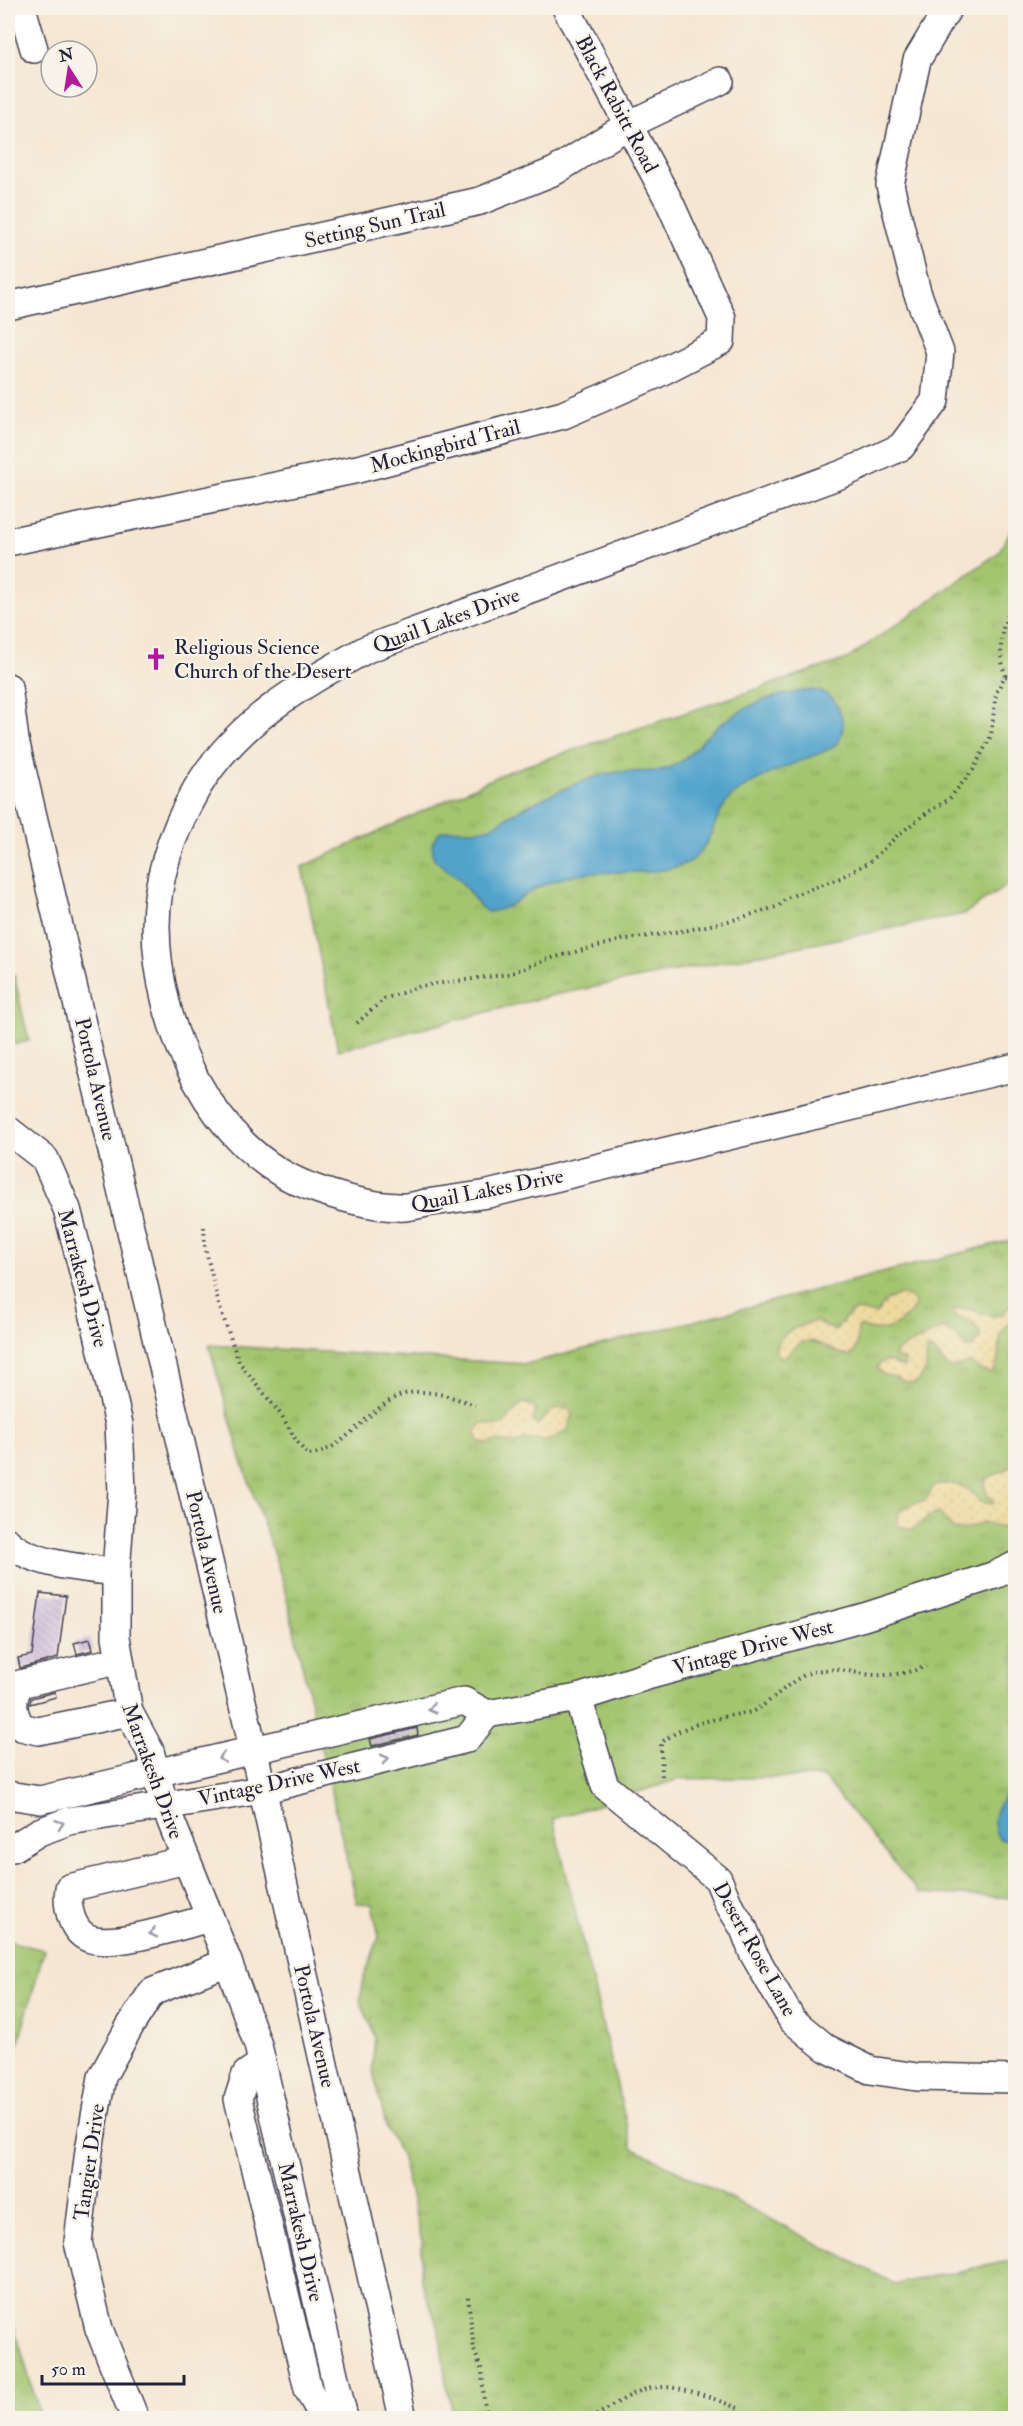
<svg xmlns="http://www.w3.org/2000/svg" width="1023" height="2426" font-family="'IM FELL Double Pica',serif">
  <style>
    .grass { fill: url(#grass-tufts); stroke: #627454; stroke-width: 1.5 }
    .sand { fill: url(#sand-dots); stroke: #887e6c; stroke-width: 1.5 }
    .pitch { fill: #a3c56e; stroke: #627454; stroke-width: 1.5 }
    .water { fill: #51a3cc; stroke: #3a6284; stroke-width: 1.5 }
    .building { fill: url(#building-back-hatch) }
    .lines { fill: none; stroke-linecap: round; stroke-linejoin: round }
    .minor-casing { stroke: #423f52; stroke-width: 30 }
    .path { stroke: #423f52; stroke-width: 4; stroke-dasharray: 1.5 4.5; stroke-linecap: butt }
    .minor { stroke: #fff; stroke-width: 27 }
    .oneway { stroke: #9c9ca7 }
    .labels { text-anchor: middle; stroke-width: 4.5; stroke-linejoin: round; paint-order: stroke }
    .street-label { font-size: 21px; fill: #22223b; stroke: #f7f3e8 }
    .poi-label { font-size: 21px; fill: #22223b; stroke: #f7f3e8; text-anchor: start }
  </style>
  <defs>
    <pattern id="grass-tufts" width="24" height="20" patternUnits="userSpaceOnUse" patternTransform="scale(1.5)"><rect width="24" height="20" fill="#a3c56e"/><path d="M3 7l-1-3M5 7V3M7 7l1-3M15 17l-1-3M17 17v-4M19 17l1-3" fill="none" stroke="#8ca960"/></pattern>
    <pattern id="sand-dots" width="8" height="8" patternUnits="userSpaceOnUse" patternTransform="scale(1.5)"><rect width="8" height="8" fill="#eeda9e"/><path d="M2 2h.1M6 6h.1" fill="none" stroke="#ccbb89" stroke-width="1.8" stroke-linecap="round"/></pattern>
    <pattern id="building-back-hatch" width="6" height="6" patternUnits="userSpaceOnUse" patternTransform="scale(1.5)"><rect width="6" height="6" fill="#c8b2db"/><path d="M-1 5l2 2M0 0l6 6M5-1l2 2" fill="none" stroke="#a290b3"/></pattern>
  </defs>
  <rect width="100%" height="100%" fill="#f7f3e8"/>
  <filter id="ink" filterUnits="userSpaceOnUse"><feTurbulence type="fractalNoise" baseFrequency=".0167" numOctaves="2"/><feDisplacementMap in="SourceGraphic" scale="12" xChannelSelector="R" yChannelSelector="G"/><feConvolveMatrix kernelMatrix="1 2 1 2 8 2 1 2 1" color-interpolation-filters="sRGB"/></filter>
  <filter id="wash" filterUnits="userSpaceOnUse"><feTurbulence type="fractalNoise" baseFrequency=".008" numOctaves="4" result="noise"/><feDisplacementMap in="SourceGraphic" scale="24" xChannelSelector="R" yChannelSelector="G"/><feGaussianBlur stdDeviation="1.35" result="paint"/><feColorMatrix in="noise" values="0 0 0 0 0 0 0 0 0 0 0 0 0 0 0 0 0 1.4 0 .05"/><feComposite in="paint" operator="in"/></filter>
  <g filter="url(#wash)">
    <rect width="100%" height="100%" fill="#f5e6d1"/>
    <g class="grass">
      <polygon points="1015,523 1015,880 964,914 554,995 338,1050 302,867 507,772 847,659 998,553"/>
      <polygon points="1015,1239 1015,1898 919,1893 823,1777 679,1779 553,1819 632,2147 895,2284 1015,2260 1015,2418 454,2418 446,2383 439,2329 421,2281 422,2241 401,2155 387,2129 372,2067 375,2037 360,2000 364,1977 379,1937 372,1904 357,1903 283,1582 241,1458 209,1345 526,1364"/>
      <polygon points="8,1941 44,1950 8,2082"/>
      <polygon points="8,2305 41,2418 8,2418"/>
    </g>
    <g class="sand">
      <path d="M901,1294L914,1300L915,1306C903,1325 882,1337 861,1326L858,1327C857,1338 859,1348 851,1356C824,1354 812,1323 786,1356L781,1357L776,1352C776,1332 801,1325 817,1321L835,1331L844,1319L855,1310L876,1314L886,1300Z"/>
      <path d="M1011,1305H1015V1320C990,1328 1006,1362 991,1373L980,1370L970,1362C943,1376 947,1361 931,1349L926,1350C926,1367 930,1369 915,1383C903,1384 896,1375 884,1375L877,1368C884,1354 895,1365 904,1367L905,1360L894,1357L896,1351L943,1328L955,1334L966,1348L972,1347L980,1337V1333L972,1322L953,1315L954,1310C971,1303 991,1323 1004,1313C1006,1310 1008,1307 1011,1305Z"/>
      <path d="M523,1403L533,1406L536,1409L533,1422L537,1425C548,1414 553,1404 570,1410L573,1415L568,1429L550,1441L530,1439L514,1443L496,1441L488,1444L480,1443L475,1432L482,1423C487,1423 492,1425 497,1426C507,1426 514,1408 523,1403Z"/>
      <path d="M1015,1465V1520L1001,1528L984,1522L964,1530H954L939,1513L928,1517L912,1530L899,1526C890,1507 914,1505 927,1499L934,1485C953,1481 969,1485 980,1502L992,1504L994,1501C985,1493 983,1491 986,1479Z"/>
    </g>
    <polygon class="pitch" points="14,976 29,1041 8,1046 8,978"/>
    <g class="water">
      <path d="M814,690C828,693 835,699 840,712C845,723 844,737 834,746C828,751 817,754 810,757C788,766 749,781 732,796C713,814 712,851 687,863C653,878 614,869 578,874C565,877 548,882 535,889C515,899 512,909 487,912L479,905L459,879L434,859L432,844L439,832C456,826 476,834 493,826C500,823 506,817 512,814C540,799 575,782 605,774C626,768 653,776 673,766C688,759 698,744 710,733C740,706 775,693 814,690Z"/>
      <path d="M1015,1787V1842L999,1839C987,1818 998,1800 1015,1787Z"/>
    </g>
    <g id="blocks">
      <g class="building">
        <polygon points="40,1593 66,1596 58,1658 20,1668 18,1658 32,1655"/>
        <polygon points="90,1639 93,1650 77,1654 74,1643"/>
        <polygon points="55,1692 56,1697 30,1704 31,1698"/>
        <polygon points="417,1728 418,1735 372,1746 370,1739"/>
      </g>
    </g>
  </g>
  <g filter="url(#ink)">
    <use href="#blocks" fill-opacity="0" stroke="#423f52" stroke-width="1.5"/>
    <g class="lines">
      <g class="minor-casing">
        <g id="minor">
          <polyline points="22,8 34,49"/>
          <path d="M948,8L917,60L890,185L917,292L940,352L935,401L901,447L845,473L367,649C302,684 236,723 197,788C173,830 156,877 156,926C156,1025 211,1151 311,1187C334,1196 374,1207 399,1207C407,1208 417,1205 426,1203C447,1200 468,1197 488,1194L1016,1067"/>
          <polyline points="8,306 480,201 555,171 628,125 720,81"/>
          <polyline points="8,542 358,469 563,415 655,375 721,341 722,318 669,201 566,8"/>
          <polyline points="8,687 15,740 254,1752 403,2418"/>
          <polyline points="8,1130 45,1159 67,1209 89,1295 119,1424 122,1491 116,1572 116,1637 129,1712 150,1751 164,1804 228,1962 258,2045 344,2418"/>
          <path d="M8,1542C31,1565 85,1568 116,1572"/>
          <path d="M120,1660L20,1684C11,1700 12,1711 21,1727L38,1731L129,1712"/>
          <polyline points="578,1698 605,1786 718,1879 728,1903 744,1929 753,1953 792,2020 826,2048 870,2070 917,2077 1016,2079"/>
          <polyline points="8,1795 40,1800 464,1701 487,1714 578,1698 647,1676 864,1617 995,1575 1016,1565"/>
          <polyline points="8,1847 13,1848 39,1832 69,1821 262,1790 467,1739 487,1714"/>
          <path d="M186,1860L69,1888C66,1905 71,1933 91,1939C117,1947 182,1925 210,1918"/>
          <polyline points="262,2063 246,2074 238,2099 308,2389 318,2408 342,2409"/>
          <polyline points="135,2418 99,2329 78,2242 89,2150 102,2077 130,2026 152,1992 228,1962"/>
        </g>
      </g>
      <g class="path">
        <path d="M1005,676C998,649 999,625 1016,602"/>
        <polyline points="357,1023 384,999 421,986 509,974 548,959 622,940 688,930 733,920 779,906 786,898 840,878 870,862 898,835 928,812 949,799 973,770 991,736 996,693 1005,676 1016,679"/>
        <path d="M204,1227L205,1247L219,1305L239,1362L282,1416L297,1442L308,1455C314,1454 320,1453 326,1450C358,1435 382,1391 420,1392C439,1392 458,1399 475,1405"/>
        <path d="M662,1776L661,1743C680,1727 705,1721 729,1716C736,1714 745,1714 751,1712C778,1700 791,1674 822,1670C841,1668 854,1673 872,1675C890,1676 910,1673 926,1666"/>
        <polyline points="468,2297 474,2350 482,2371 484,2401 488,2418"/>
        <path d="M591,2418C607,2410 633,2391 650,2388C681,2383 710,2398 738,2408"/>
      </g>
      <use href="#minor" class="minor"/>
    </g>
    <defs><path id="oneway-chevron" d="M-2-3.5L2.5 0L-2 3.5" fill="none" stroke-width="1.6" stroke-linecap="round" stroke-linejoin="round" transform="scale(1.5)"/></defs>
    <g class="oneway">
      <use href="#oneway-chevron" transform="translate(432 1709) rotate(167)"/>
      <use href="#oneway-chevron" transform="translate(222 1758) rotate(168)"/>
      <use href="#oneway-chevron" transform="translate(385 1759) rotate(-14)"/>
      <use href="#oneway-chevron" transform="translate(60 1824) rotate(-19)"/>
      <use href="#oneway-chevron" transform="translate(153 1933) rotate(166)"/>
    </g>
  </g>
  <defs>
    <g id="church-bare" transform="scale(1.8)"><path d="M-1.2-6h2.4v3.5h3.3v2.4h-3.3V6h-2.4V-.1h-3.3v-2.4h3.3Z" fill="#b5179e" stroke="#f7f3e8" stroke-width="2.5" paint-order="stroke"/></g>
  </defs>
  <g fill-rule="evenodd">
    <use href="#church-bare" x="156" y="659"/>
  </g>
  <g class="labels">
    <g class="street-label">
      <text transform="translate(617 104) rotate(62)" y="7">Black Rabitt Road</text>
      <text transform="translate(375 225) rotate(-13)" y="7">Setting Sun Trail</text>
      <text transform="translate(445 446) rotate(-15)" y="7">Mockingbird Trail</text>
      <text transform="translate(446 620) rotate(-20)" y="7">Quail Lakes Drive</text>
      <text transform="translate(96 1079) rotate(77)" y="7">Portola Avenue</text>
      <text transform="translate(487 1190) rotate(-11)" y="7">Quail Lakes Drive</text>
      <text transform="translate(83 1278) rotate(75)" y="7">Marrakesh Drive</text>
      <text transform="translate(207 1552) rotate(77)" y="7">Portola Avenue</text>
      <text transform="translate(753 1647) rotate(-15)" y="7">Vintage Drive West</text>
      <text transform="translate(153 1771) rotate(70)" y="7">Marrakesh Drive</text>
      <text transform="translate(279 1782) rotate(-12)" y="7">Vintage Drive West</text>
      <text transform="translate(755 1949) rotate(61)" y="7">Desert Rose Lane</text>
      <text transform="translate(315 2026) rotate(77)" y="7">Portola Avenue</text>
      <text transform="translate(89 2162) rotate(-82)" y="7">Tangier Drive</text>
      <text transform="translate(301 2232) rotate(77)" y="7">Marrakesh Drive</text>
    </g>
    <g class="poi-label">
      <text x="174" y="654">Religious Science<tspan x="174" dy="24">Church of the Desert</tspan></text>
    </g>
  </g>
  <rect width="1023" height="2426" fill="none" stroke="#f7f3e8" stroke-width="30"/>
  <g transform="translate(69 69) rotate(348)"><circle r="28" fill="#f7f3e8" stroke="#a29fa3" stroke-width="1.5"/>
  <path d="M0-4.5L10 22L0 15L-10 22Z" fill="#b5179e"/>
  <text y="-9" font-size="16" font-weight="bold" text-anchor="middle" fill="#22223b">N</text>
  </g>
  <path d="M42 2375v9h142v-9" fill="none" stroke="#22223b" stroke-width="3"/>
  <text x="51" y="2375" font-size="18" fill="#22223b" stroke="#f7f3e8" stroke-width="4.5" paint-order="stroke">50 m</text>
</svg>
